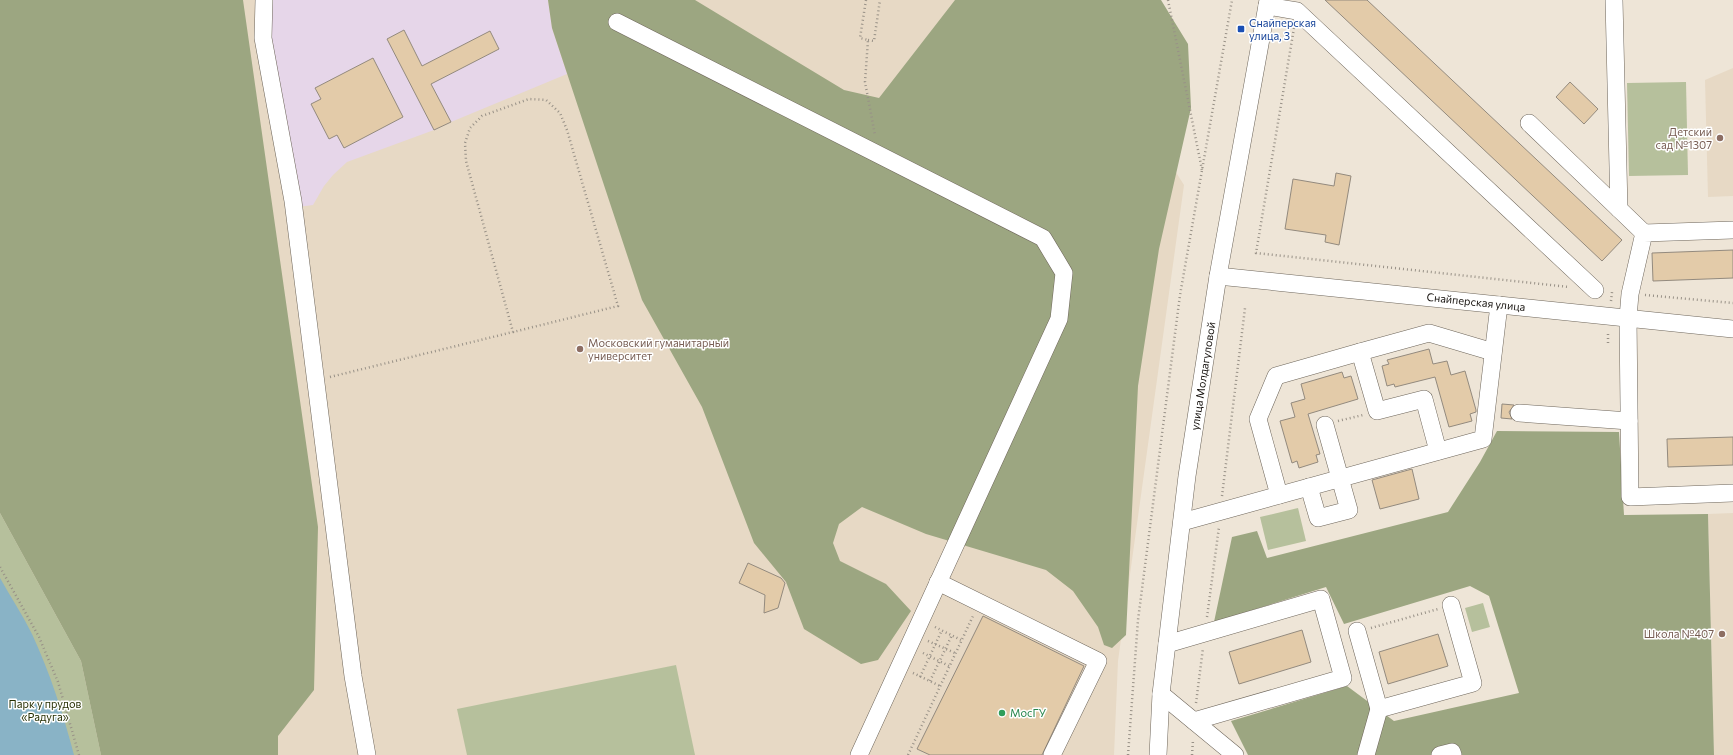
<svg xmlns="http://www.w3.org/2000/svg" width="1733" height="755" font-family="Commissioner,sans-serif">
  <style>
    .built { fill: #e7d9c5 }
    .industrial { fill: #e6d6e9 }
    .green { fill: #b6c09c }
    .forest { fill: #9ca681 }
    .water { fill: #89b3c6 }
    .building { fill: #e3cba9; stroke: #938a7e }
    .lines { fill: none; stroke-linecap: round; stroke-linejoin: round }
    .minor-casing { stroke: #6e665b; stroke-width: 18 }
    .path { stroke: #989187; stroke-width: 2.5; stroke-dasharray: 1 3; stroke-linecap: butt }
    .minor { stroke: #fff; stroke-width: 17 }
    .transit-dot { fill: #1a4fb4; stroke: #fff; stroke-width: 1.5 }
    .education-dot { fill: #8d6e63; stroke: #fff; stroke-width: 1.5 }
    .leisure-dot { fill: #2e9e5b; stroke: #fff; stroke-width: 1.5 }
    .labels { text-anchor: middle; stroke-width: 3; stroke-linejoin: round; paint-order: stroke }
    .transit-label { font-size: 11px; fill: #164399; stroke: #fff; text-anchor: start }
    .education-label { font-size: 11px; fill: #785e54; stroke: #fff; text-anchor: end }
    .street-label { font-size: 11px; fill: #15110d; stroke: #fff }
    .park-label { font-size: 11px; fill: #262f02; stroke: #fff }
    .leisure-label { font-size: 11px; fill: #27864d; stroke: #fff; text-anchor: start }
  </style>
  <rect width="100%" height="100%" fill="#eee5d7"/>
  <g class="built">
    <polygon points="0,0 1067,0 1184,185 1118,661 1114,755 101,755 81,661 0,513"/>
    <polygon points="1733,68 1733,196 1708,197 1705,80"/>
    <polygon points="1733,513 1733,755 1714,755 1708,514"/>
  </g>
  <polygon class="industrial" points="269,0 548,0 552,28 567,74 451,122 434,130 347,162 333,175 324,186 313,205 298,207 267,39"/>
  <g class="green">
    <polygon points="1686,82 1688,175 1629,176 1627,83"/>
    <polygon points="1298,508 1306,541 1268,550 1260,517"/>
    <polygon points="0,513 81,661 101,755 0,755"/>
    <polygon points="1483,603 1490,627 1472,632 1465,608"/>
    <polygon points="676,665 695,755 467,755 457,709"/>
  </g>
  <g class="forest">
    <polygon points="0,0 243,0 318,527 314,690 278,736 278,755 101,755 81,661 0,513"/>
    <polygon points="548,0 695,0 844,90 879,98 955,0 1161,0 1188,44 1191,108 1159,249 1138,386 1126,635 1112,648 1104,645 1098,627 1073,591 1046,570 926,534 862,507 839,524 833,543 840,561 886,584 911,611 878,660 861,664 804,629 786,582 754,543 702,407 642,300 552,28"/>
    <polygon points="1497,431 1619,432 1624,515 1708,514 1714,755 1248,755 1231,721 1347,686 1394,721 1519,693 1489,596 1470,586 1344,624 1326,587 1214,622 1232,537 1257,531 1267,558 1448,512 1480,462"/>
  </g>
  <path class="water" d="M0,578C10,596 22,614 32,634C50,673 63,713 74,755H0Z"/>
  <g class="building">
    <polygon points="1325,0 1367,0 1622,240 1602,261"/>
    <polygon points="404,30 422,66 490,31 499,49 431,84 451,122 434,130 387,39"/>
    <polygon points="373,58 403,117 344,148 337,135 329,139 311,104 321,99 315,88"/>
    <polygon points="1570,82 1598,109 1584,124 1556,97"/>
    <polygon points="1336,173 1351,176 1339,245 1325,242 1326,235 1285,229 1293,179 1334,186"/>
    <polygon points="1733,250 1733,278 1653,281 1652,253"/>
    <polygon points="1429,349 1433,364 1447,361 1451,375 1465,371 1476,410 1476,412 1470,414 1472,421 1449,427 1435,377 1395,387 1394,384 1387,386 1382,366 1389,364 1387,360"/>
    <polygon points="1342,372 1344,378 1351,376 1358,399 1308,414 1320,454 1316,455 1318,462 1299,468 1297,461 1292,463 1280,421 1295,417 1291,403 1305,399 1301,384"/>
    <polygon points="1502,404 1514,405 1509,412 1512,419 1501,418"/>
    <polygon points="1733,437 1733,465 1668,467 1667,439"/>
    <polygon points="1412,469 1419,499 1380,509 1372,480"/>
    <polygon points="748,563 781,578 785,583 778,608 764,613 765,595 739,583"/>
    <polygon points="983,616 1084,666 1042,755 930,755 917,749"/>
    <polygon points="1302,630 1311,662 1239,684 1229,652"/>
    <polygon points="1438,634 1448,666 1388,684 1379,652"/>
  </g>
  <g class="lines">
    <g class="minor-casing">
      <g id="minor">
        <polyline points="264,0 263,38 293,201 353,676 367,755"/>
        <polyline points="1614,0 1619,209 1644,233"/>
        <polyline points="1267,6 1297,11 1595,290"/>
        <polyline points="617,22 1043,238 1064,273 1059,319 859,755"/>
        <polyline points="1529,123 1619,209"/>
        <polyline points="1733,230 1644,233 1630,294 1628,318 1630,497 1733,493"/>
        <polyline points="1218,276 1733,329"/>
        <polyline points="1360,352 1429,333 1493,352"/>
        <polyline points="1519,413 1629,421"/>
        <polyline points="1309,487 1318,518 1349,510 1325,425"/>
        <polyline points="1279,495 1258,419 1276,376 1360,352 1377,411 1424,399 1438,451"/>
        <polyline points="1182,522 1483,439 1499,305"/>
        <polyline points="938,582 1098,661 1052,755"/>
        <polyline points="1357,631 1379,709"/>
        <polyline points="1167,644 1321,599 1343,678 1194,721"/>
        <polyline points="1161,694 1235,755"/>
        <polyline points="1158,755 1161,694 1187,476 1218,276 1268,0"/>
        <polyline points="1366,755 1379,709 1473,683 1451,605"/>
        <polyline points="1440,755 1452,752 1453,755"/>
      </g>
    </g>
    <g class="path">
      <polyline points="866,0 860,38 868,40 865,82 875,135"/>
      <polyline points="1168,0 1202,170"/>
      <polyline points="1294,28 1256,253 1569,287"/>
      <polyline points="868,40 874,41 880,0"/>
      <polyline points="1645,295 1733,303"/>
      <polyline points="1611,301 1612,292"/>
      <polyline points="1608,343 1608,332"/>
      <polyline points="330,377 513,332 466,161 465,143 470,128 482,116 529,99 546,100 560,113 567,130 618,306 513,332"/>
      <polyline points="1338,421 1363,415"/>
      <polyline points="1222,496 1245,308"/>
      <polyline points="0,567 39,637 58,682 79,755"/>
      <polyline points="1207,617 1219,527"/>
      <polyline points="935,627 961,640"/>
      <polyline points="1371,628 1438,609"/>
      <polyline points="928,641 955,653"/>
      <polyline points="923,653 949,666"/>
      <polyline points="913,673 940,686"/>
      <polyline points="920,677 942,630"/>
      <polyline points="930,681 952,635"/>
      <polyline points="1196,703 1203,648"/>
      <polyline points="908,755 973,616"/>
      <polyline points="1128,755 1138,620 1180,295 1232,0"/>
      <polyline points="1192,755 1193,740"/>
    </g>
    <use href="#minor" class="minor"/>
  </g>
  <rect class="transit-dot" x="1237" y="25" width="8" height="8" rx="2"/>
  <g class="education-dot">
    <circle cx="1720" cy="138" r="4"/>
    <circle cx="580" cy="349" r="4"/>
    <circle cx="1722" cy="634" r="4"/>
  </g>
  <circle class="leisure-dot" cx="1002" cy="713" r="4"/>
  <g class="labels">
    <g class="transit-label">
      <text x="1249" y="27">Снайперская<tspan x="1249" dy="13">улица, 3</tspan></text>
    </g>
    <g class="education-label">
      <text x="1712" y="136">Детский<tspan x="1712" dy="13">сад №1307</tspan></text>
      <text x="588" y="347" text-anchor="start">Московский гуманитарный<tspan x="588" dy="13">университет</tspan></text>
      <text x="1714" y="638">Школа №407</text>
    </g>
    <g class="street-label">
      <text transform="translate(1476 302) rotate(6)" y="4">Снайперская улица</text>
      <text transform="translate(1203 376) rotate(-81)" y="4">улица Молдагуловой</text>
    </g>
    <g class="park-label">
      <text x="45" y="708">Парк у прудов<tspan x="45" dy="13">«Радуга»</tspan></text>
    </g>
    <g class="leisure-label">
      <text x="1010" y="717">МосГУ</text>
    </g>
  </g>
</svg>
